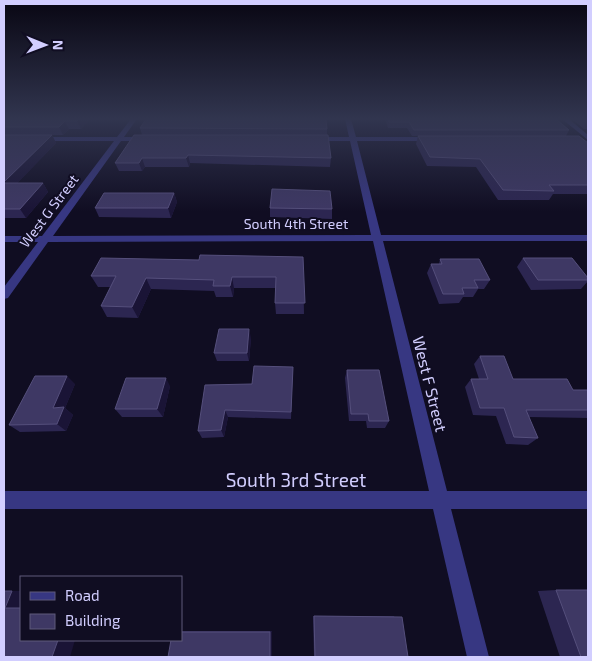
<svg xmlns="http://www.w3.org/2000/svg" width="592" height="661" font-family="'Exo 2',sans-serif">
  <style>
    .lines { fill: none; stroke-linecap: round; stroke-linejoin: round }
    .minor { fill: #373782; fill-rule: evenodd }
    .wall { fill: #2c2651 }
    .shaded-wall { fill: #1a1436 }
    .building { fill: #3e3864; stroke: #554f7c }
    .labels { text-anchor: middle; stroke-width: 4; stroke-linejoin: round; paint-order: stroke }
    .far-street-label { font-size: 14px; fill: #d2ceff; stroke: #100d22 }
    .street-label { font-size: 16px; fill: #d2ceff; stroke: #100d22 }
    .near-street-label { font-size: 19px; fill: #d2ceff; stroke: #100d22 }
  </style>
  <rect width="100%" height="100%" fill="#100d22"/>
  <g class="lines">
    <g class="minor">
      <polygon points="131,119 137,119 124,137 148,137 151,139 148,141 121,141 53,236 371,235 350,141 313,141 310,139 313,137 349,137 345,119 351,119 356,137 433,137 436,139 433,141 357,141 381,235 588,235 588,241 383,241 447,491 588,491 588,509 451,509 489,657 467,657 433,509 4,509 4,491 429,491 373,241 48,242 8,298 4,299 4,287 38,242 4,242 4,236 42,236 114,141 4,141 4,137 117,137"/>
      <polygon points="562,119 569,119 588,135 588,140"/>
    </g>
  </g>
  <g class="wall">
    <polygon points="4,119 90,119 81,129 69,129 63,135 52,135 56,143 17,183 43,183 48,192 26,218 4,218"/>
    <polygon points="385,119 556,119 569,130 566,136 588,143 588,194 553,194 549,200 498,200 476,167 427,166 416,144 418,136 412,136 407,128 388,128"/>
    <polygon points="572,119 588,119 588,129 584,129"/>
    <polygon points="140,128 327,129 327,135 331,158 330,167 190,163 189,167 145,167 142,171 119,171 115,163 142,135"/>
    <polygon points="174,193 177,202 171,218 99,217 95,208"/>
    <polygon points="270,208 332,209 332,219 270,217"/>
    <polygon points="303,257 304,314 276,314 275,303 276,288 234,288 233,297 216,297 214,291 151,289 138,318 107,317 101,306 110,287 98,287 91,276 199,260"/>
    <polygon points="523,258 588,278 588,281 581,289 531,290 517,267"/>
    <polygon points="440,259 490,280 484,289 478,289 473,297 463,297 459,303 439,304 427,273 431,264 439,264"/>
    <polygon points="251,338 249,361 217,361 214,353"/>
    <polygon points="480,356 513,379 573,390 588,390 588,418 529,417 538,438 528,445 506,444 496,416 473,415 465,387 471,379 479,379 474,364"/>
    <polygon points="293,367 291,419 228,417 224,437 202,438 198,431 252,384"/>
    <polygon points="347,370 389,421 385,428 367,428 366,421 349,421 345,378"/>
    <polygon points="75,384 65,408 73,415 66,431 20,432 9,425"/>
    <polygon points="170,386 163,417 122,417 115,409"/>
    <polygon points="556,590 588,657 560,657 538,591"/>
    <polygon points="313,616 394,616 408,657 314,657"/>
    <polygon points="181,631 272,631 272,657 181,640"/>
  </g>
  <g class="shaded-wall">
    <polygon points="79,119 90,119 81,129 77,121"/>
    <polygon points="65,121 69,129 63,135 59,127"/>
    <polygon points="52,135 56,143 9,192 4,185 4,182"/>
    <polygon points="188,155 190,163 189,167 186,158"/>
    <polygon points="142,158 145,167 142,171 139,163"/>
    <polygon points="43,183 48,192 26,218 20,209"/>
    <polygon points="174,193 177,202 171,218 168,208"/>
    <polygon points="232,277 234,288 233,297 230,286"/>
    <polygon points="146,278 151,289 138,318 132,307"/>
    <polygon points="249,329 251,338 249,361 247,353"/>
    <polygon points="67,376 75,384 65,408 73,415 66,431 57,424 53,408"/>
    <polygon points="166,378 170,386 163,417 157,409"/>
    <polygon points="225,410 228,417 224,437 221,430"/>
    <polygon points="12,591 21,591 21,609 5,608"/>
    <polygon points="272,631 272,657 270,657 270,632"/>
    <polygon points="58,640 75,640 70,657 52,657"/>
  </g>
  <g class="building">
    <polygon points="4,119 79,119 77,121 65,121 59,127 4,127"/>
    <polygon points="146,119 326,119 327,129 140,128"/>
    <polygon points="388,119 556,119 569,130 414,130 409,122 389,122"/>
    <polygon points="4,135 52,135 4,182"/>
    <polygon points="134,135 328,135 331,158 188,155 186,158 142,158 139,163 115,163"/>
    <polygon points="418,136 579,136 588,143 588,185 549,185 554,191 503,190 480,159 430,157"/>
    <polygon points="4,183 43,183 20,209 4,209"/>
    <polygon points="272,189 330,191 332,209 270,208"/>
    <polygon points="104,193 174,193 168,208 95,208"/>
    <polygon points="200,255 303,257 305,303 275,303 276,277 232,277 230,286 213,286 214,280 146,278 132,307 101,306 116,276 91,276 101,258 199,260"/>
    <polygon points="523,258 572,258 588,278 588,280 538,280"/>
    <polygon points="440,259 479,259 490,280 474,280 478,288 462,288 464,294 443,294 431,264 442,264"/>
    <polygon points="219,329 249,329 247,353 214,353"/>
    <polygon points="480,356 504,356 513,379 567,379 573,390 588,390 588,410 526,410 538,438 514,437 504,408 480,408 471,379 488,379"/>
    <polygon points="254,366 293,367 291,412 225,410 221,430 198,431 205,385 252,384"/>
    <polygon points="347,370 379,370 389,421 369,421 368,414 351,414"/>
    <polygon points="35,376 67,376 53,408 64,407 57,424 9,425"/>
    <polygon points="126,378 166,378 157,409 115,409"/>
    <polygon points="556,590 588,590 588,657 581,657"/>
    <polygon points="4,591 12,591 5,608 21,608 21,640 58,640 52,657 4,657"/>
    <polygon points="314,616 402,617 408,657 315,657"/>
    <polygon points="181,632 270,632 270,657 168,657 171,640 181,640"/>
  </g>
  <linearGradient id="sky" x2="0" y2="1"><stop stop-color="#090713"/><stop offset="0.56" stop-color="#31354f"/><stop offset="1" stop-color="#31354f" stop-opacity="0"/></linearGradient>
  <rect width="592" height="212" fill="url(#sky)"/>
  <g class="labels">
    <g class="far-street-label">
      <text transform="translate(49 211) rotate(-53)" y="5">West G Street</text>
      <text x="296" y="229">South 4th Street</text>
    </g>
    <g class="street-label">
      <text transform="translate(430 384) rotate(76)" y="6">West F Street</text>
    </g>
    <g class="near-street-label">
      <text x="296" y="487">South 3rd Street</text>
    </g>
  </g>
  <rect width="592" height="661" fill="none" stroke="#d2ceff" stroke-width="10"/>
  <rect x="20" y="576" width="162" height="65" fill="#100d22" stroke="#5e5a7a"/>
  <rect x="30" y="592" width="25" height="8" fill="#373782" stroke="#5e5a7a"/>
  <text x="65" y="601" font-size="15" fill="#d2ceff">Road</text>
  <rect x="30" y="614" width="25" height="15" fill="#3e3864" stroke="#5e5a7a"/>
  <text x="65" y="626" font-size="15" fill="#d2ceff">Building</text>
  <g transform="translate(45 45) rotate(91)" stroke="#100d22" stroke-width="4" paint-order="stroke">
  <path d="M0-4L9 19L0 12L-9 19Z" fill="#d2ceff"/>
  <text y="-8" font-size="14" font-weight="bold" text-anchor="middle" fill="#d2ceff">N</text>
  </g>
</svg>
